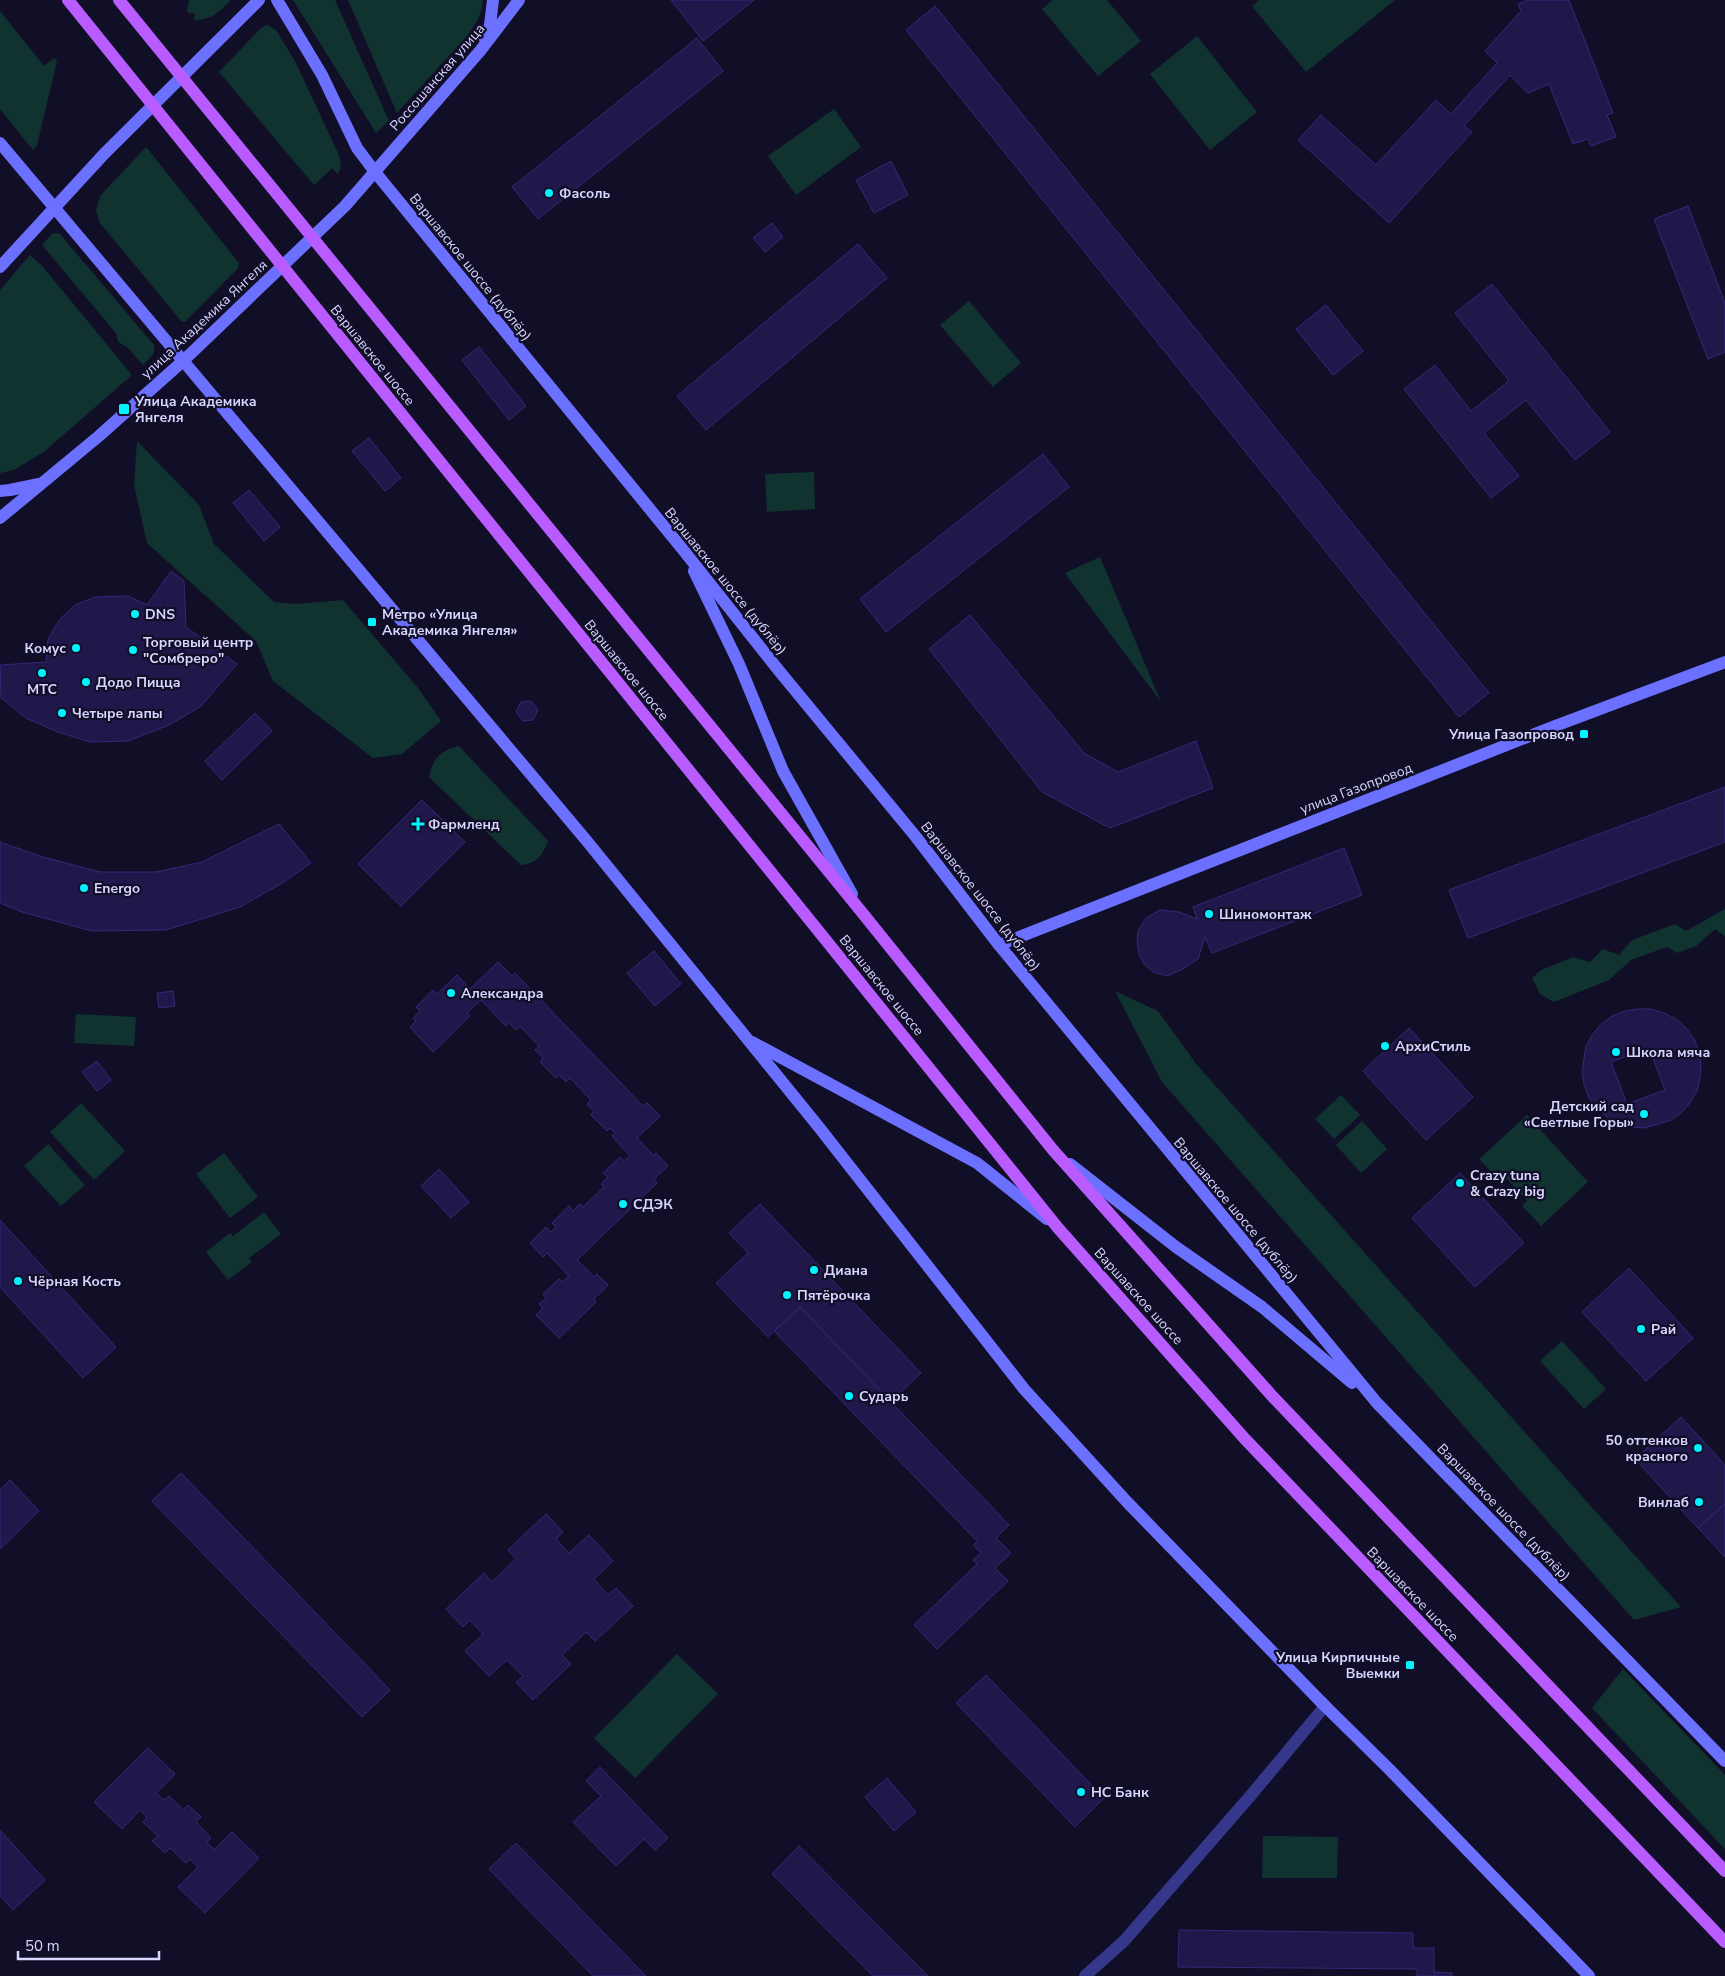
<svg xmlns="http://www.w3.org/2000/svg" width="1725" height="1976" font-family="'Nunito Sans',sans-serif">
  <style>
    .green { fill: #103330 }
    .building { fill: #20184b; stroke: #342978; fill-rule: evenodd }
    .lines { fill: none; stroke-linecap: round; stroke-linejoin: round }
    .street { stroke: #35378b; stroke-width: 12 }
    .secondary { stroke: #6c70ff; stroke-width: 12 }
    .primary { stroke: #b95cff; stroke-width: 12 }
    .primary-bridge { stroke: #b95cff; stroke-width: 12 }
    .poi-dot { fill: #01f3ff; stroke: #110e28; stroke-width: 2 }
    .labels { text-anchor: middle; stroke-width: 4.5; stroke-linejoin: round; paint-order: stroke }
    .street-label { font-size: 14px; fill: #d8d5ff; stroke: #110e28 }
    .poi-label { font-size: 14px; font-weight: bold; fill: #d8d5ff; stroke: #110e28; text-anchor: start }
  </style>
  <rect width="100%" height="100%" fill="#110e28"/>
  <g class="green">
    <path d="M189,0H231C218,13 213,19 194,20L195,14L187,12Z"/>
    <polygon points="293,0 335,0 389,121 376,133"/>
    <path d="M348,0H483C482,14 475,25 467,36L397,113Z"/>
    <polygon points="1053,0 1107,0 1141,41 1098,76 1042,9"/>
    <polygon points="1259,0 1395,0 1306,72 1252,6"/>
    <polygon points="0,11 44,66 54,58 57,61 37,145 33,150 0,109"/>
    <polygon points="267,25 276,30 295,61 339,155 341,166 338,174 332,168 314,185 219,72 261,28"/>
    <polygon points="1197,36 1257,112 1210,150 1150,74"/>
    <polygon points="834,109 861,147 796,195 768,156"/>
    <polygon points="146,147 239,263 238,268 186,321 182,322 100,223 96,211 100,196"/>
    <polygon points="53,233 59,233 154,345 154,353 143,365 127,347 118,342 116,333 42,245"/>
    <polygon points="30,255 43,267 132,375 45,451 14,470 0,473 0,290"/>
    <polygon points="969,301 1021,363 993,387 940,325"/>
    <polygon points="137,441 199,505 214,544 274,602 296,604 343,600 418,688 441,721 402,754 373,758 273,681 256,641 147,543 134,485"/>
    <polygon points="814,472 815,509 767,512 765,474"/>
    <polygon points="1100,557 1161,702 1065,573"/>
    <path d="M459,746L548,841C543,855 536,864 521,865L429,777C434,758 439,751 459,746Z"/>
    <polygon points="1725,909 1725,936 1715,929 1696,946 1677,953 1667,947 1631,960 1609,980 1554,1002 1540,994 1532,978 1541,970 1573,957 1590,962 1603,949 1619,955 1632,940 1675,924 1686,931"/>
    <polygon points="1115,991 1158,1011 1197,1065 1681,1607 1634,1620 1162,1082"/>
    <polygon points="76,1014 136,1017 134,1046 74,1043"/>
    <polygon points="1341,1095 1360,1115 1334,1139 1315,1119"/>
    <polygon points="81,1103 125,1151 94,1180 50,1132"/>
    <polygon points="1527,1115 1588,1182 1541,1226 1522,1206 1527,1201 1498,1169 1493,1174 1479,1159"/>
    <polygon points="1362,1121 1387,1149 1361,1173 1336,1145"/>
    <polygon points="48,1144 85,1185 61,1206 24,1166"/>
    <polygon points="224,1153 258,1197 230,1218 196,1174"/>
    <polygon points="264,1212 281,1234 249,1258 252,1262 228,1280 206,1252 230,1233 233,1236"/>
    <polygon points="1562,1341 1606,1389 1584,1409 1540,1361"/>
    <polygon points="677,1654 718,1694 635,1778 594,1738"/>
    <polygon points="1623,1669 1725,1775 1725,1849 1592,1708"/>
    <polygon points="1263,1836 1338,1837 1337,1878 1262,1878"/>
  </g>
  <g class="building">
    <polygon points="671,0 754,0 703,41"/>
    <polygon points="1528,0 1569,0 1613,113 1607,115 1616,137 1591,146 1588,139 1573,144 1549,84 1528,93 1510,75 1464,126 1472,132 1389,223 1298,140 1321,115 1376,165 1436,100 1451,114 1497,63 1485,51 1521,11 1518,4"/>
    <polygon points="935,6 1489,693 1459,717 906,30"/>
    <polygon points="697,38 723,71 538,219 512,187"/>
    <polygon points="891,161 908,195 874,213 856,180"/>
    <polygon points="1688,206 1725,303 1725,352 1708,359 1654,219"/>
    <polygon points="772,223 783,237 765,252 753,238"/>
    <polygon points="858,244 887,278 706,430 677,396"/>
    <polygon points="1492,284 1610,432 1575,460 1526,400 1484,433 1519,476 1491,498 1404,389 1435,365 1471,411 1509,381 1455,313"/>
    <polygon points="1326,305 1363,351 1333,375 1296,329"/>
    <polygon points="479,347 526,406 509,420 462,360"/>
    <polygon points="369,438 401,478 385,491 352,451"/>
    <polygon points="1043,454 1069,487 886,632 860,599"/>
    <polygon points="249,490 280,527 264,541 233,503"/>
    <polygon points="171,571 184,581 186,627 237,664 200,707 169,725 128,741 90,742 58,732 26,718 1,698 0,665 46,662 48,639 60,619 75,605 95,597 128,596 147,605"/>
    <polygon points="970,615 1084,753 1118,772 1196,741 1213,788 1110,828 1042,792 929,649"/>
    <polygon points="531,701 538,710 533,720 523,721 516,712 521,702"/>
    <polygon points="255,713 272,731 222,780 205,761"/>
    <polygon points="1725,787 1725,842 1468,938 1449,890"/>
    <polygon points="422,800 465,842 401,906 358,864"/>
    <polygon points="279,824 311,863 284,882 240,907 166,930 92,931 22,912 0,903 0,842 43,857 100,872 156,872 202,862"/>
    <polygon points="1344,848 1362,895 1212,953 1205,937 1198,959 1183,969 1167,976 1153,972 1144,964 1139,954 1137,942 1138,931 1146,918 1160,910 1179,912 1197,919 1193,907"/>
    <polygon points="654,951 681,984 655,1006 627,973"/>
    <polygon points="498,962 512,976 515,973 643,1106 647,1103 660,1116 637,1138 654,1156 656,1153 668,1166 654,1179 657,1183 577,1260 594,1277 597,1274 608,1285 594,1299 596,1302 559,1338 536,1315 543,1308 539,1304 546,1298 543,1294 559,1279 562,1282 569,1276 547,1253 543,1257 530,1243 546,1227 551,1232 556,1227 552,1223 569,1206 573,1211 580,1204 583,1207 604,1187 601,1184 608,1177 603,1173 620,1157 624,1161 630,1156 612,1136 615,1133 610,1128 607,1131 591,1115 594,1111 587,1104 591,1100 570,1078 566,1082 559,1075 556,1078 540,1062 543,1058 535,1050 539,1046 520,1026 516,1030 509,1023 506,1026 481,1000 467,1013 470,1016 433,1052 410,1027 416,1021 413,1018 420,1011 416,1007 433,990 437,994 457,975 470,989"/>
    <polygon points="173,991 175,1006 159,1008 157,993"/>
    <path d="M1638,1009H1651L1664,1013L1676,1019L1686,1028L1694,1039L1699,1051L1701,1065L1700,1078L1697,1091L1690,1103L1681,1113L1671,1120L1645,1128L1632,1127L1619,1124L1607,1117L1597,1108L1589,1098L1584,1085L1582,1072L1586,1046L1593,1034L1601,1024L1612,1016L1625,1011ZM1649,1048L1665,1090L1627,1104L1611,1062Z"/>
    <polygon points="1409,1028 1473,1097 1426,1140 1363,1071"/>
    <polygon points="97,1061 111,1080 97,1091 82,1072"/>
    <polygon points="439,1169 469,1202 451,1218 421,1186"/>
    <polygon points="1460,1173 1524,1243 1475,1287 1412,1218"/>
    <polygon points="760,1204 921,1373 890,1402 800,1307 768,1337 716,1283 748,1253 729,1233"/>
    <polygon points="0,1220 116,1347 83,1378 0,1287"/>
    <polygon points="1629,1268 1693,1338 1646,1381 1582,1312"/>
    <polygon points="800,1307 1009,1525 996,1538 1011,1553 995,1568 1008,1581 937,1649 914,1625 977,1564 973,1560 981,1553 973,1545 977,1541 774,1331"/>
    <polygon points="1681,1417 1725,1465 1725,1504 1698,1528 1635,1459"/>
    <polygon points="181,1473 390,1690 362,1717 152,1501"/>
    <polygon points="10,1480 39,1511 0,1549 0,1490"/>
    <polygon points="1725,1504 1725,1557 1698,1528"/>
    <polygon points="546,1514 563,1532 556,1539 569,1553 589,1535 602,1549 613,1561 594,1579 608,1595 616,1588 633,1606 595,1641 586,1632 562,1655 571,1664 533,1700 516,1682 523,1676 507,1660 489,1676 465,1651 483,1634 470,1620 463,1627 446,1609 484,1573 492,1582 516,1559 508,1550"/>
    <polygon points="986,1675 1104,1798 1075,1827 956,1703"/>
    <polygon points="148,1748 175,1774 156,1793 164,1800 169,1796 183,1810 188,1805 201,1817 196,1822 211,1838 207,1842 214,1850 232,1832 259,1858 205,1913 178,1887 198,1867 190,1859 186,1863 170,1848 165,1853 152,1841 158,1836 143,1822 147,1818 140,1810 122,1829 94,1802"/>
    <polygon points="600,1767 668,1838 655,1850 644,1839 616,1866 573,1822 601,1796 586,1781"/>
    <polygon points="887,1778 916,1812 894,1831 865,1797"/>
    <polygon points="0,1830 45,1880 13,1910 0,1896"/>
    <polygon points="516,1843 646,1976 593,1976 489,1869"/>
    <polygon points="799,1846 928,1976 873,1976 772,1874"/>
    <polygon points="1179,1930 1413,1933 1413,1948 1434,1948 1434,1972 1452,1973 1452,1976 1417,1976 1417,1969 1178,1967"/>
  </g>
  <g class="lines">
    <polyline class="street" points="1085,1976 1124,1941 1252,1794 1325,1706"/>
    <g class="secondary">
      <polyline points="277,0 322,75 357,148 375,172 684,551 780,672 916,837 999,945 1377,1403 1725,1761"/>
      <polyline points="485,39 490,25 493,0"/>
      <polyline points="0,143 586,840 818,1126 1024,1389 1128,1503 1325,1706"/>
      <polyline points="0,267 104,154 259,0"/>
      <polyline points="0,491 10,490 39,484"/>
      <polyline points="0,518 99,436 183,361 345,206 480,51 519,0"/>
      <polyline points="694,571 739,664 783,771 852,894"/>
      <polyline points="999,945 1555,726 1725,662"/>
      <polyline points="752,1042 977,1163 1047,1219"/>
      <polyline points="1070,1164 1176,1247 1262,1307 1352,1383"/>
      <polyline points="1320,1701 1390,1770 1589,1976"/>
    </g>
    <g class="primary">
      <polyline points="491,457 860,910 1053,1150 1273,1397 1725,1871"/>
      <polyline points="458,484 1058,1228 1245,1439 1725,1942"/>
    </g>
    <g class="primary-bridge">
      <polyline points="68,0 458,484"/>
      <polyline points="119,0 491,457"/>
    </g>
  </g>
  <g class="poi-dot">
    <circle cx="549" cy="193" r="5"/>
    <rect x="118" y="403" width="12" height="12" rx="2.5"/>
    <circle cx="135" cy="614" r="5"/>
    <rect x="367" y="617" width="10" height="10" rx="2.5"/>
    <circle cx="76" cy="648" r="5"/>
    <circle cx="133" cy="650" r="5"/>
    <circle cx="42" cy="673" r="5"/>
    <circle cx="86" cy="682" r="5"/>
    <circle cx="62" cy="713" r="5"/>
    <rect x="1579" y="729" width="10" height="10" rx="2.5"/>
    <path d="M415.5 816.5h5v5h5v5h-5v5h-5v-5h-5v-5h5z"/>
    <circle cx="84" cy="888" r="5"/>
    <circle cx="1209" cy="914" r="5"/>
    <circle cx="451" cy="993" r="5"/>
    <circle cx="1385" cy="1046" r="5"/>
    <circle cx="1616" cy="1052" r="5"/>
    <circle cx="1644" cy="1114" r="5"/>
    <circle cx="1460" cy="1183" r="5"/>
    <circle cx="623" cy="1204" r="5"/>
    <circle cx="814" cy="1270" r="5"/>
    <circle cx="18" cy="1281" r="5"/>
    <circle cx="787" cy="1295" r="5"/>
    <circle cx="1641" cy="1329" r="5"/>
    <circle cx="849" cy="1396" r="5"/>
    <circle cx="1698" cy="1448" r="5"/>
    <circle cx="1699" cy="1502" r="5"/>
    <rect x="1405" y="1660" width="10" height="10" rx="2.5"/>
    <circle cx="1081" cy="1792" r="5"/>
  </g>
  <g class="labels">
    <g class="street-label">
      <text transform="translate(437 77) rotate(-49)" y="5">Россошанская улица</text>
      <text transform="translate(471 267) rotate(51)" y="5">Варшавское шоссе (дублёр)</text>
      <text transform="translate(204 319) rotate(-43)" y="5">улица Академика Янгеля</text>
      <text transform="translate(373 355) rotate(51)" y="5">Варшавское шоссе</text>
      <text transform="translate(726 581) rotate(51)" y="5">Варшавское шоссе (дублёр)</text>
      <text transform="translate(627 670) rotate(51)" y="5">Варшавское шоссе</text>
      <text transform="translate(1356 788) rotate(-21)" y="5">улица Газопровод</text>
      <text transform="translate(981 896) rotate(52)" y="5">Варшавское шоссе (дублёр)</text>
      <text transform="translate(882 985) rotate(51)" y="5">Варшавское шоссе</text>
      <text transform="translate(1236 1210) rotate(50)" y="5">Варшавское шоссе (дублёр)</text>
      <text transform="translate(1139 1296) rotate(48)" y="5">Варшавское шоссе</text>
      <text transform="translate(1504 1512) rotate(46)" y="5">Варшавское шоссе (дублёр)</text>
      <text transform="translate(1413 1594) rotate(46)" y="5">Варшавское шоссе</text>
    </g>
    <g class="poi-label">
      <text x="559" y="198">Фасоль</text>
      <text x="135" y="406">Улица Академика<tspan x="135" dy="16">Янгеля</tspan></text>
      <text x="145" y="619">DNS</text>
      <text x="382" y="619">Метро «Улица<tspan x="382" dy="16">Академика Янгеля»</tspan></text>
      <text x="143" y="647">Торговый центр<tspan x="143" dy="16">"Сомбреро"</tspan></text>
      <text x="66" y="653" text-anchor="end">Комус</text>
      <text x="96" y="687">Додо Пицца</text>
      <text x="42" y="694" text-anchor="middle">МТС</text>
      <text x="72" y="718">Четыре лапы</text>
      <text x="1574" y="739" text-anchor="end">Улица Газопровод</text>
      <text x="428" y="829">Фармленд</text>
      <text x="94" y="893">Energo</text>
      <text x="1219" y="919">Шиномонтаж</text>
      <text x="461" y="998">Александра</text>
      <text x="1395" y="1051">АрхиСтиль</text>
      <text x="1626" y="1057">Школа мяча</text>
      <text x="1634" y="1111" text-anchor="end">Детский сад<tspan x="1634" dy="16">«Светлые Горы»</tspan></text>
      <text x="1470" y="1180">Crazy tuna<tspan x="1470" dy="16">&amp; Crazy big</tspan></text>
      <text x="633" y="1209">СДЭК</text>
      <text x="824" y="1275">Диана</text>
      <text x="28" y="1286">Чёрная Кость</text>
      <text x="797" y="1300">Пятёрочка</text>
      <text x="1651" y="1334">Рай</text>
      <text x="859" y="1401">Сударь</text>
      <text x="1688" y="1445" text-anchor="end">50 оттенков<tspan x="1688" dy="16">красного</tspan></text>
      <text x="1689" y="1507" text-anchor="end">Винлаб</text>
      <text x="1400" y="1662" text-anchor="end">Улица Кирпичные<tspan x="1400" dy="16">Выемки</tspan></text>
      <text x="1091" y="1797">НС Банк</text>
    </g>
  </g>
  <path d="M18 1951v8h141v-8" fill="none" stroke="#d8d5ff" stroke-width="2.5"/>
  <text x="25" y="1951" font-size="15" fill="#d8d5ff" stroke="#110e28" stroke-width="4" paint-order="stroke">50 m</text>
</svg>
